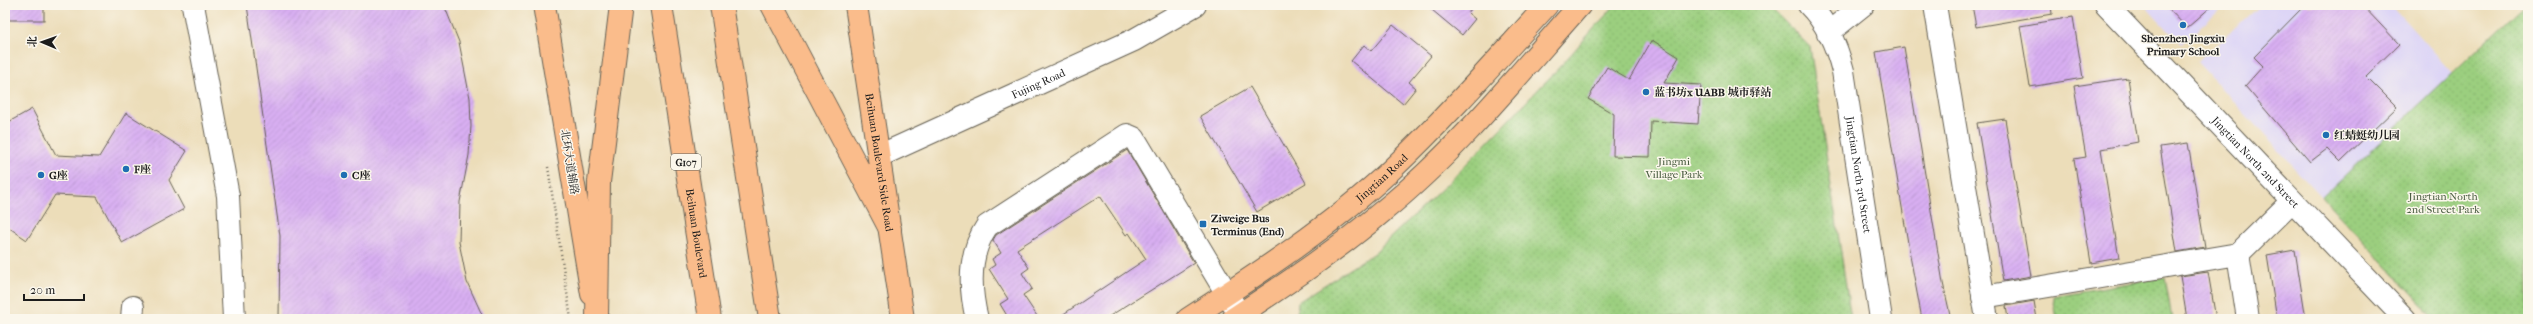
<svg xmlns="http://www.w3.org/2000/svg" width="2533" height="324" font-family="'IM FELL French Canon','Noto Serif SC',serif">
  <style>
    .built { fill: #ddd5f6 }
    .green { fill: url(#green-dots); stroke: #5c764e }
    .building { fill: url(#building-hatch) }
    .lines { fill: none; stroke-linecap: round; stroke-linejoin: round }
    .minor-casing { stroke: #656053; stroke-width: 24 }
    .major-casing { stroke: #656053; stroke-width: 24 }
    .highway-casing { stroke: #656053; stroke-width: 24 }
    .path { stroke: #656053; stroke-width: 2.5; stroke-dasharray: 1 3; stroke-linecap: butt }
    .minor { stroke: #fff; stroke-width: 22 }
    .major { stroke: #fabc8b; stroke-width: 22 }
    .highway { stroke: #fabc8b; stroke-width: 22 }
    .poi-dot { fill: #1f6fb2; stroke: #fbf7ec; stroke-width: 1.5 }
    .labels { text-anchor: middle; stroke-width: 3; stroke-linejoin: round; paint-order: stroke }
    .shield { fill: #fbf7ec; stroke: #5f5e5a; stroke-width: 1 }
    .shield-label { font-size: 10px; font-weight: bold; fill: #1c1c1c }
    .poi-label { font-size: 11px; font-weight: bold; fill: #1c1c1c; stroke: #fbf7ec; text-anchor: start }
    .street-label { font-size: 11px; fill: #1c1c1c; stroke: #fbf7ec }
    .park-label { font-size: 11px; fill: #485b3f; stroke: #fbf7ec }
  </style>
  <defs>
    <pattern id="green-dots" width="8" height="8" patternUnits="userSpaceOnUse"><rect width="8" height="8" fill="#9bcf7f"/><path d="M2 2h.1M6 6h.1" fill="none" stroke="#85b16d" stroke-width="1.8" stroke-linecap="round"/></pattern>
    <pattern id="building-hatch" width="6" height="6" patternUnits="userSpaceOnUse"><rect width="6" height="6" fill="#d8aff2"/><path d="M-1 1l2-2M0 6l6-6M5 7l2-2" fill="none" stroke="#b996cf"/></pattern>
  </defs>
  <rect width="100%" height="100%" fill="#fbf7ec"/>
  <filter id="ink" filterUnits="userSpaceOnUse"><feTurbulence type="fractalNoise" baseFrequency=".025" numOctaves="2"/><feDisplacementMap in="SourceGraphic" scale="8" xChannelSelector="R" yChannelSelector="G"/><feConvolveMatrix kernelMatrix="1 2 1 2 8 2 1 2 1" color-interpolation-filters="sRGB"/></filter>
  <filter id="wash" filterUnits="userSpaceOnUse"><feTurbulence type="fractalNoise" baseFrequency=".012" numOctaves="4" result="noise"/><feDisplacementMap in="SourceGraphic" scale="16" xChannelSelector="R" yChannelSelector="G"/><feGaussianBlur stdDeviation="0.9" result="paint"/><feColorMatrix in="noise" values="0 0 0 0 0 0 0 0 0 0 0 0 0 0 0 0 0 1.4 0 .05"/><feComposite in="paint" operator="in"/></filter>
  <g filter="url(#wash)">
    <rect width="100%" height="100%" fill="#ecddb9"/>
    <g class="built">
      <polygon points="2145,5 2226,5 2181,44"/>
      <polygon points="2260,5 2391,5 2452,73 2322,197 2197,62"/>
    </g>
    <g class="green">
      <polygon points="1615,5 1768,5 1810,47 1851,319 1297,319 1298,302 1374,253 1447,184 1555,72"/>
      <polygon points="2524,5 2528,5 2528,319 2435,319 2322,197"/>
      <polygon points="2165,277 2172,319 2057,319 2053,296"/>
    </g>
    <g id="blocks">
      <g class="building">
        <rect x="7" y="5" width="37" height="15"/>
        <polygon points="247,5 444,5 459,42 470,98 471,126 469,155 460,202 459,242 467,282 484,319 279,319 280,236"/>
        <polygon points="1426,5 1474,5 1468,13 1475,19 1462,35"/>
        <polygon points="1972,5 2051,5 2052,14 1976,27"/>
        <polygon points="2165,5 2213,5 2187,28"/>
        <polygon points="2305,5 2362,5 2399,44 2366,76 2397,107 2340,162 2327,149 2310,162 2245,86 2263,66 2254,57"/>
        <polygon points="2073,17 2083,78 2030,87 2020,26"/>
        <polygon points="1393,25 1431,56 1409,82 1416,88 1403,104 1351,61 1364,45 1371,51"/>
        <polygon points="1652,40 1679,57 1664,83 1701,85 1698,124 1651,121 1650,157 1613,156 1614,114 1588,99 1607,67 1629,80"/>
        <polygon points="1904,47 1943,283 1951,319 1922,319 1911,261 1876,52"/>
        <polygon points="2128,78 2138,142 2101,149 2119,258 2091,263 2074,159 2086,157 2074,86"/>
        <polygon points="1250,87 1306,183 1257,212 1200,116"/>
        <polygon points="32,109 56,155 99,157 126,113 187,151 169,180 184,209 122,243 97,197 55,195 27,240 5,225 5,124"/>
        <polygon points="2005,119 2031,276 2003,281 1977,123"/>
        <polygon points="2188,143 2205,247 2177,252 2160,147"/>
        <polygon points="1127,150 1194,263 1105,319 1056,319 1146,259 1129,233 1126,235 1100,196 1017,249 1029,268 1022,273 1032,289 1023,295 1039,319 1009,319 1000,304 1008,299 989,269 995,265 992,259 1001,253 993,240 996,235"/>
        <polygon points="2295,250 2306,319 2277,319 2267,255"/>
        <polygon points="2208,272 2216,319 2187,319 2180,276"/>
        <polygon points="2034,301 2037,319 2008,319 2006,306"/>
      </g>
    </g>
  </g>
  <g filter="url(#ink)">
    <use href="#blocks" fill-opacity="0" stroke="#656053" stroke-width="1"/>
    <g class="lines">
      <g class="minor-casing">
        <g id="minor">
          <polyline points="193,5 228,196 234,319"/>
          <path id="s1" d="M1809,5C1826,22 1837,47 1843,71L1881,319"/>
          <polyline points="1935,5 1987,319"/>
          <path id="s2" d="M2106,5L2405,319"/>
          <polyline points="1828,33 1863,5"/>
          <path id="s3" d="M879,156L1134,40L1195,5"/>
          <polyline points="2238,254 2292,201"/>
          <polyline points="1983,297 2238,254 2248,319"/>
          <polyline points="132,319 133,307"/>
          <path d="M977,319C969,287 968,254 987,226L1127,135L1134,138L1242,319"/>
        </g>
      </g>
      <g class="major-casing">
        <g id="major">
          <polyline points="544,5 592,294"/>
          <path id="s4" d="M856,5L903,319"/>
          <path id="s5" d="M1188,319C1258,274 1330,227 1391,170C1446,118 1496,61 1547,5"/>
          <path d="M1233,319C1284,285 1336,251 1383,211C1457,151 1517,76 1580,5"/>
        </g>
      </g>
      <g class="highway-casing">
        <g id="highway">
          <path id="s6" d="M661,5L710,319"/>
          <polyline points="721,5 770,319"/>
          <polyline points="772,5 890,229"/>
          <polyline points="597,319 599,182 621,5"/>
        </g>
      </g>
      <polyline class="path" points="548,167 571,319"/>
      <use href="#minor" class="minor"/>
      <use href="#major" class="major"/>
      <use href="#highway" class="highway"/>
    </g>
  </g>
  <g class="poi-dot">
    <circle cx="2183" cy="25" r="4"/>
    <circle cx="1646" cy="92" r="4"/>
    <circle cx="2326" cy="135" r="4"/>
    <circle cx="126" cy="169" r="4"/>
    <circle cx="41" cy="175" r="4"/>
    <circle cx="344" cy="175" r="4"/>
    <rect x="1199" y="220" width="8" height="8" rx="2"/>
  </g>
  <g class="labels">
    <rect class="shield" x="671" y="154" width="30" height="16" rx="3"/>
    <g class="shield-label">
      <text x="686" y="166">G107</text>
    </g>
    <g class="poi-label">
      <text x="2183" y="42" text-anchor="middle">Shenzhen Jingxiu<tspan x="2183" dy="13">Primary School</tspan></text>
      <text x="1654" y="96">蓝书坊x UABB 城市驿站</text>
      <text x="2334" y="139">红蜻蜓幼儿园</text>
      <text x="134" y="173">F座</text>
      <text x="49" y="179">G座</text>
      <text x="352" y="179">C座</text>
      <text x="1211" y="222">Ziweige Bus<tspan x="1211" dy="13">Terminus (End)</tspan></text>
    </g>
    <g class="street-label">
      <text dy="4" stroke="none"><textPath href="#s3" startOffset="175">Fujing Road</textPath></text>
      <text transform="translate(570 162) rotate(81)" y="4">北环大道辅路</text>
      <text dy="4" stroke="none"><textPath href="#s4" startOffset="159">Beihuan Boulevard Side Road</textPath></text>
      <text dy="4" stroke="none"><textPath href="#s2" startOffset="217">Jingtian North 2nd Street</textPath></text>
      <text dy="4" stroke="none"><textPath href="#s1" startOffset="180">Jingtian North 3rd Street</textPath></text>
      <text dy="4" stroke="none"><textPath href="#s5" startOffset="240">Jingtian Road</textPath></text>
      <text dy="4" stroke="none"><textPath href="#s6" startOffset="231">Beihuan Boulevard</textPath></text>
    </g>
    <g class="park-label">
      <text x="1674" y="165">Jingmi<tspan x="1674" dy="13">Village Park</tspan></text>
      <text x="2443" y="200">Jingtian North<tspan x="2443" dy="13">2nd Street Park</tspan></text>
    </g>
  </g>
  <rect width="2533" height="324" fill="none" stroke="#fbf7ec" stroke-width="20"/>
  <g transform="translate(42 42) rotate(272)" stroke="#fbf7ec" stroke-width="3" paint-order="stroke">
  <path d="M0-3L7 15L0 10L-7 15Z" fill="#1c1c1c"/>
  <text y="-6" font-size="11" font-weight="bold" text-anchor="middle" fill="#1c1c1c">北</text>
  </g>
  <path d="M24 294v6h60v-6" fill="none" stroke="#1c1c1c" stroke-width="2"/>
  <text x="30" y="294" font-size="12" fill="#1c1c1c" stroke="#fbf7ec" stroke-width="3" paint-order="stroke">20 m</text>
</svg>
